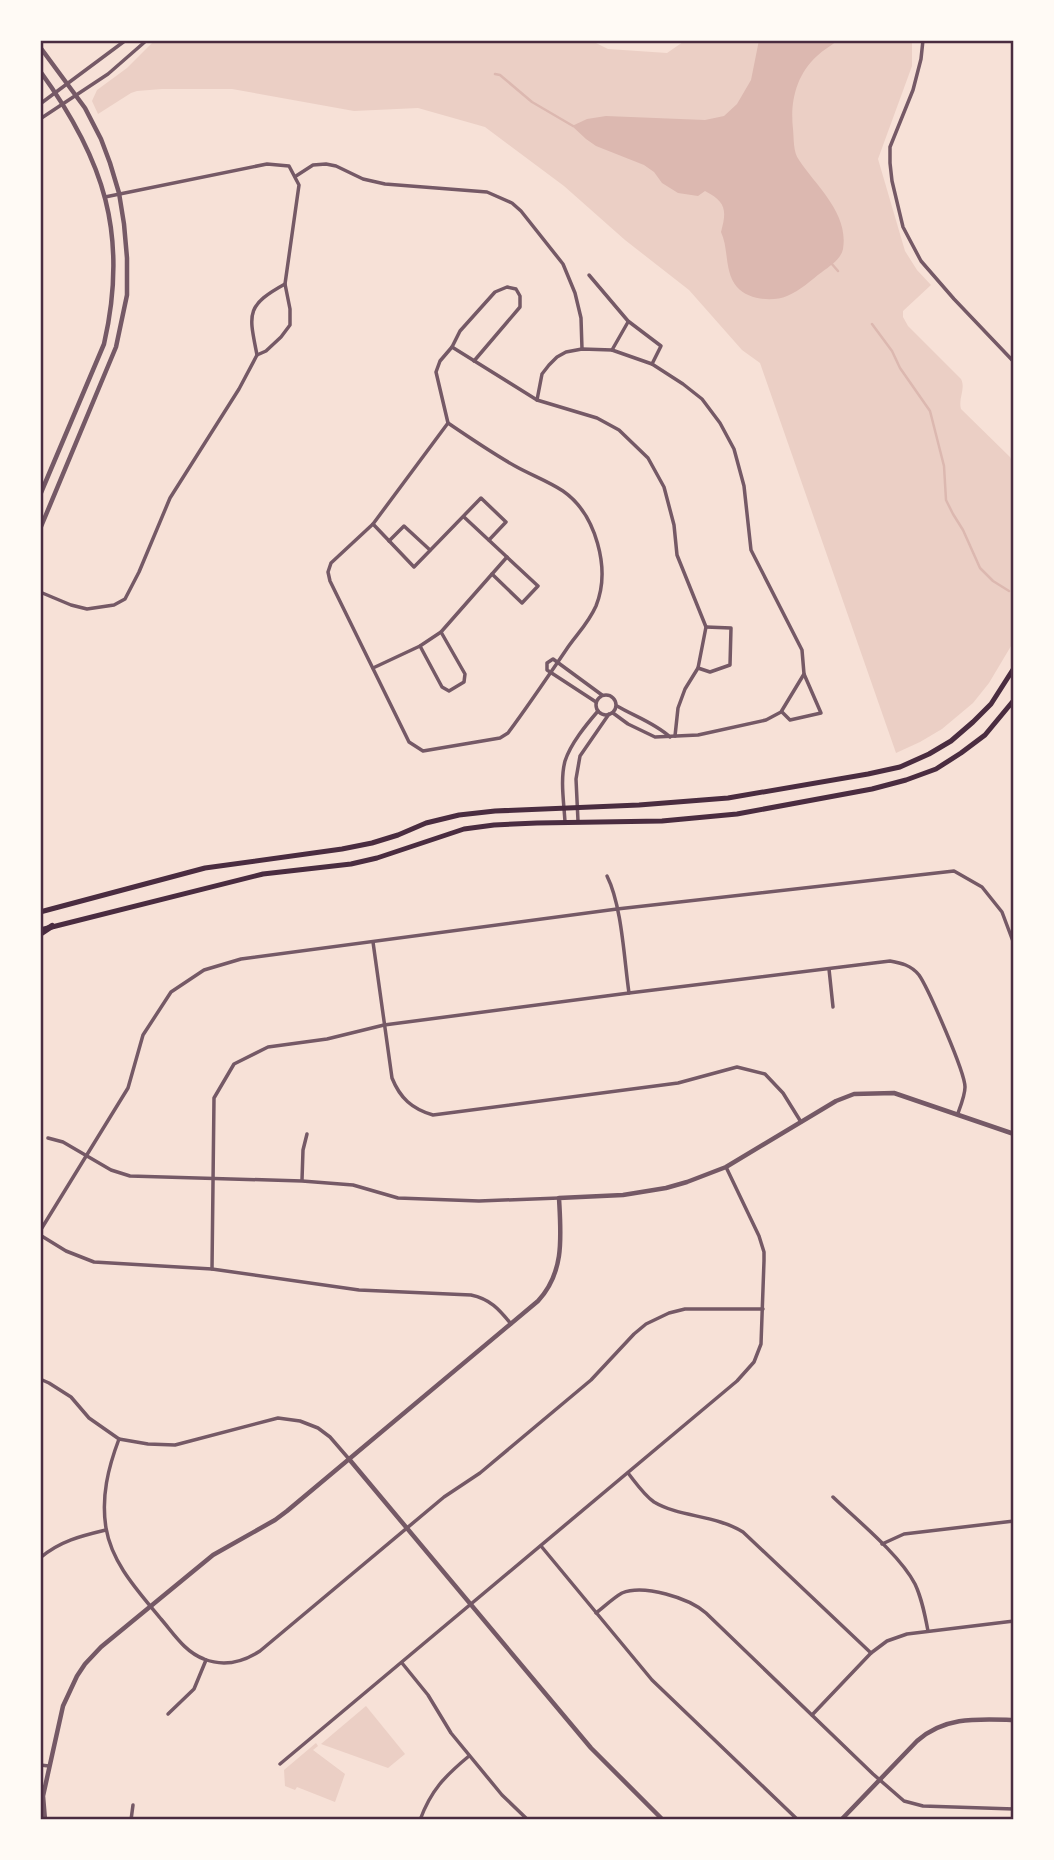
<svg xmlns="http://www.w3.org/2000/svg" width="1054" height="1860" font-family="Bitter,serif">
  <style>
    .green { fill: #ebcfc5 }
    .water { fill: #dcb8b0 }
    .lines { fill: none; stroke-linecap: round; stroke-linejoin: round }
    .stream { stroke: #dcb8b0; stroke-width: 2.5 }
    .minor { stroke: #755966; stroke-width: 3.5 }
    .tertiary { stroke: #755966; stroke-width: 4.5 }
    .trunk { stroke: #4a2c40; stroke-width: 5 }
    .motorway { stroke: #4a2c40; stroke-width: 6 }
    .neatline { fill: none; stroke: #4a2c40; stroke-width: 2.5 }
  </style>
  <rect width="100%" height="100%" fill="#f7e1d7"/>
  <g class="green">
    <path d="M155,40H590L608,49L667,53L686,40H912V66L878,159L905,251L917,270L931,285L903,311V317L908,326L961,379C966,389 958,398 961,409L1010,457C1016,469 1015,486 1014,499C1013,508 1011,515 1014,523V641L989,683L973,703L942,729L920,742L896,753L760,363L742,350L689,290L625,240L564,186L485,127L418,108L354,111L232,89H162L137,91L131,93L98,114L92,101L97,90L127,68Z"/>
    <polygon points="366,1706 405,1754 388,1768 321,1744"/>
    <polygon points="316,1743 318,1746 313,1750 345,1774 335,1802 297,1787 295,1790 285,1786 284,1770"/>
  </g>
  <path class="water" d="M759,40H838C831,46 823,50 817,56C796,75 790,102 793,129C794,139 793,152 799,160C816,186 849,213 843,249C841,259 830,266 822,272C811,280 800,291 787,296C773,302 748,300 737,287C724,272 729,249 721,232C727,210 726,202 705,191L698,196L678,193L662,183L654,172L644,165L596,146L586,139L572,126L587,119L606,116L705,120L724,116L737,104L751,80Z"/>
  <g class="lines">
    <g class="stream">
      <polyline points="495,74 500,75 532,102 573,126"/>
      <polyline points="831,263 838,271"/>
      <polyline points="872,324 892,351 900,368 930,411 944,466 946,500 953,514 963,530 980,568 993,581 1009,591"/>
    </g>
    <g class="minor">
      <polyline points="923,40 921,59 913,90 890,147 890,163 892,181 903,227 921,261 954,299 1014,362"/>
      <polyline points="40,104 126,40"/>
      <polyline points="40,119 108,74 147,40"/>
      <polyline points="296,176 313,165 326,164 336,166 363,179 385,184 487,192 512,203 521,211 563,264 575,293 581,318 582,349"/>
      <polyline points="589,275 628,321 661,346 652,364"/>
      <polyline points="452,347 537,400 597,418 619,430 648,458 664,487 674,525 677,555 706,627 698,668 685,689 678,708 675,736"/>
      <polyline points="612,350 628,322"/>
      <path d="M257,355C249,314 245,306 285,284"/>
      <polyline points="537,400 542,374 549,365 557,357 566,352 582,349 612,350 652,364 683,384 702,399 720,423 734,449 744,486 751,550 802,650 804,674 781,712 766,720 698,735 655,737 628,724 613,713"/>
      <path d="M448,423C470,438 492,453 515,466C531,475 548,481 563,491C596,514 611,569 596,606C588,624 576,635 566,650C547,678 528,706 508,733L500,738L423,751L409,742L330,581L328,572L331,563L373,524Z"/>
      <polyline points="448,423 436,372 440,361 452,347 460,331 495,292 507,287 516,289 520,296 520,307 474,361"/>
      <polyline points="464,517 538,586 522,603 492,574"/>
      <polyline points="373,524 414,567 481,498 506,522 489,540"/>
      <polyline points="389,541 404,526 430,550"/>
      <polyline points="40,592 71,605 87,609 114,605 125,599 139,572 170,498 239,389 257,355 266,351 281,337 290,325 290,309 285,284 299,185 289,166 267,164 105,197"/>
      <polyline points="420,646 442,687 449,691 464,682 465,674 441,632"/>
      <polyline points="373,668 420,646 441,632 507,557"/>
      <polyline points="698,668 710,672 730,665 731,628 706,627"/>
      <circle cx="606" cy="705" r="10"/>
      <polyline points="596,702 547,670 547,663 553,659 602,695"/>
      <path d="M617,706C634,716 655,723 670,737"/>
      <polyline points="782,712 790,720 821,713 804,674"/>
      <polyline points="578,821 576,779 580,756 609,714"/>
      <path d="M565,822C564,803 560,780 565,761C571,743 586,725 598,711"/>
      <path d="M607,876C622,906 624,959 629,993"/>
      <path d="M373,942L392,1078C400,1098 412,1109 433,1115L678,1083L737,1067L765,1074L783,1093L801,1122"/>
      <polyline points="829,969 833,1007"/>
      <polyline points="48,1138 63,1142 111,1170 130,1176 302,1181 353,1185 398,1198 479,1201 559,1198"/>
      <polyline points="302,1180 303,1150 307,1134"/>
      <polyline points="40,1231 128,1088 143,1035 171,992 204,970 241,959 617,909 954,871 982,887 1002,912 1014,944"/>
      <path d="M40,1235L66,1251L94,1262L212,1269L359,1290L471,1295C490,1299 499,1309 511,1324"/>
      <path d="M212,1269L214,1098L234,1064L268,1047L327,1039L384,1025L629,993L890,961C901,963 911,965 919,975C928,988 965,1072 965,1087C965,1095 961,1105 958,1113"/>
      <polyline points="40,1379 49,1383 71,1397 89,1418 119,1439 148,1444 175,1445 278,1418 300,1421 318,1428 330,1437 349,1459"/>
      <path d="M119,1439C108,1468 101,1497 106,1528C112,1564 139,1592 161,1619C174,1634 185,1652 204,1659C224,1667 243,1662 260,1651L444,1497L480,1473L591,1380L634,1334L646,1324L669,1313L685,1309H763"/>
      <path d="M628,1473C636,1483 644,1495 654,1502C679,1517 716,1515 743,1532L871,1653"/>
      <path d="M833,1497C857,1520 900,1555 915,1584C922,1599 925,1615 928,1631"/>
      <polyline points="882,1544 904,1534 1014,1521"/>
      <polyline points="541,1546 652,1680 798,1820"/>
      <path d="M40,1558C60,1541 81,1536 106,1530"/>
      <path d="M596,1613C604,1607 613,1598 622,1593C644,1584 689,1598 706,1613L873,1774L904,1801L923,1806L1014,1809"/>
      <polyline points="402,1663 428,1695 451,1733 502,1795 528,1820"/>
      <polyline points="168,1714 194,1689 206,1660"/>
      <polyline points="812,1715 871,1653 887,1641 907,1634 1014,1621"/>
      <polyline points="280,1764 737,1381 754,1362 761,1344 764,1261 764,1252 759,1236 726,1167"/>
      <polyline points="40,1765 49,1766"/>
      <polyline points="131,1820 133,1805"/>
      <path d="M420,1820C431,1790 445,1776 469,1756"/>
    </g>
    <g class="tertiary">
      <polyline points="40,47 85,108 101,139 110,163 119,193 124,224 127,258 127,295 116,347 40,529"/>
      <path d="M40,71C104,159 129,235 104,344L40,495"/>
      <polyline points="349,1459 591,1748 663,1820"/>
      <path d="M45,1820L43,1796L63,1706L77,1676L85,1664L101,1647L213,1555L275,1520L287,1511L538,1301C565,1272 561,1236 559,1198L623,1195L666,1188L687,1182L726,1167L836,1101L854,1094L894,1093L1014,1134"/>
      <path d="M841,1820L917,1741C945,1716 978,1719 1014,1720"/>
    </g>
    <g class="trunk">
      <polyline points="40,912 205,868 342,849 372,843 398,835 426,823 459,815 495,811 639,805 728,798 868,774 900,767 929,754 951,741 973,722 991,704 1014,668"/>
      <polyline points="40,930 263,874 351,864 377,858 464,829 494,825 537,823 662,821 737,814 872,789 906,780 936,769 961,753 985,735 1014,700"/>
    </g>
    <polyline class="motorway" points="40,934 52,926"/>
  </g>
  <rect width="1054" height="1860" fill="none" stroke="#fffaf5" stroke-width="84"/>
  <rect x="42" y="42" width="970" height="1776" class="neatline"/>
</svg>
